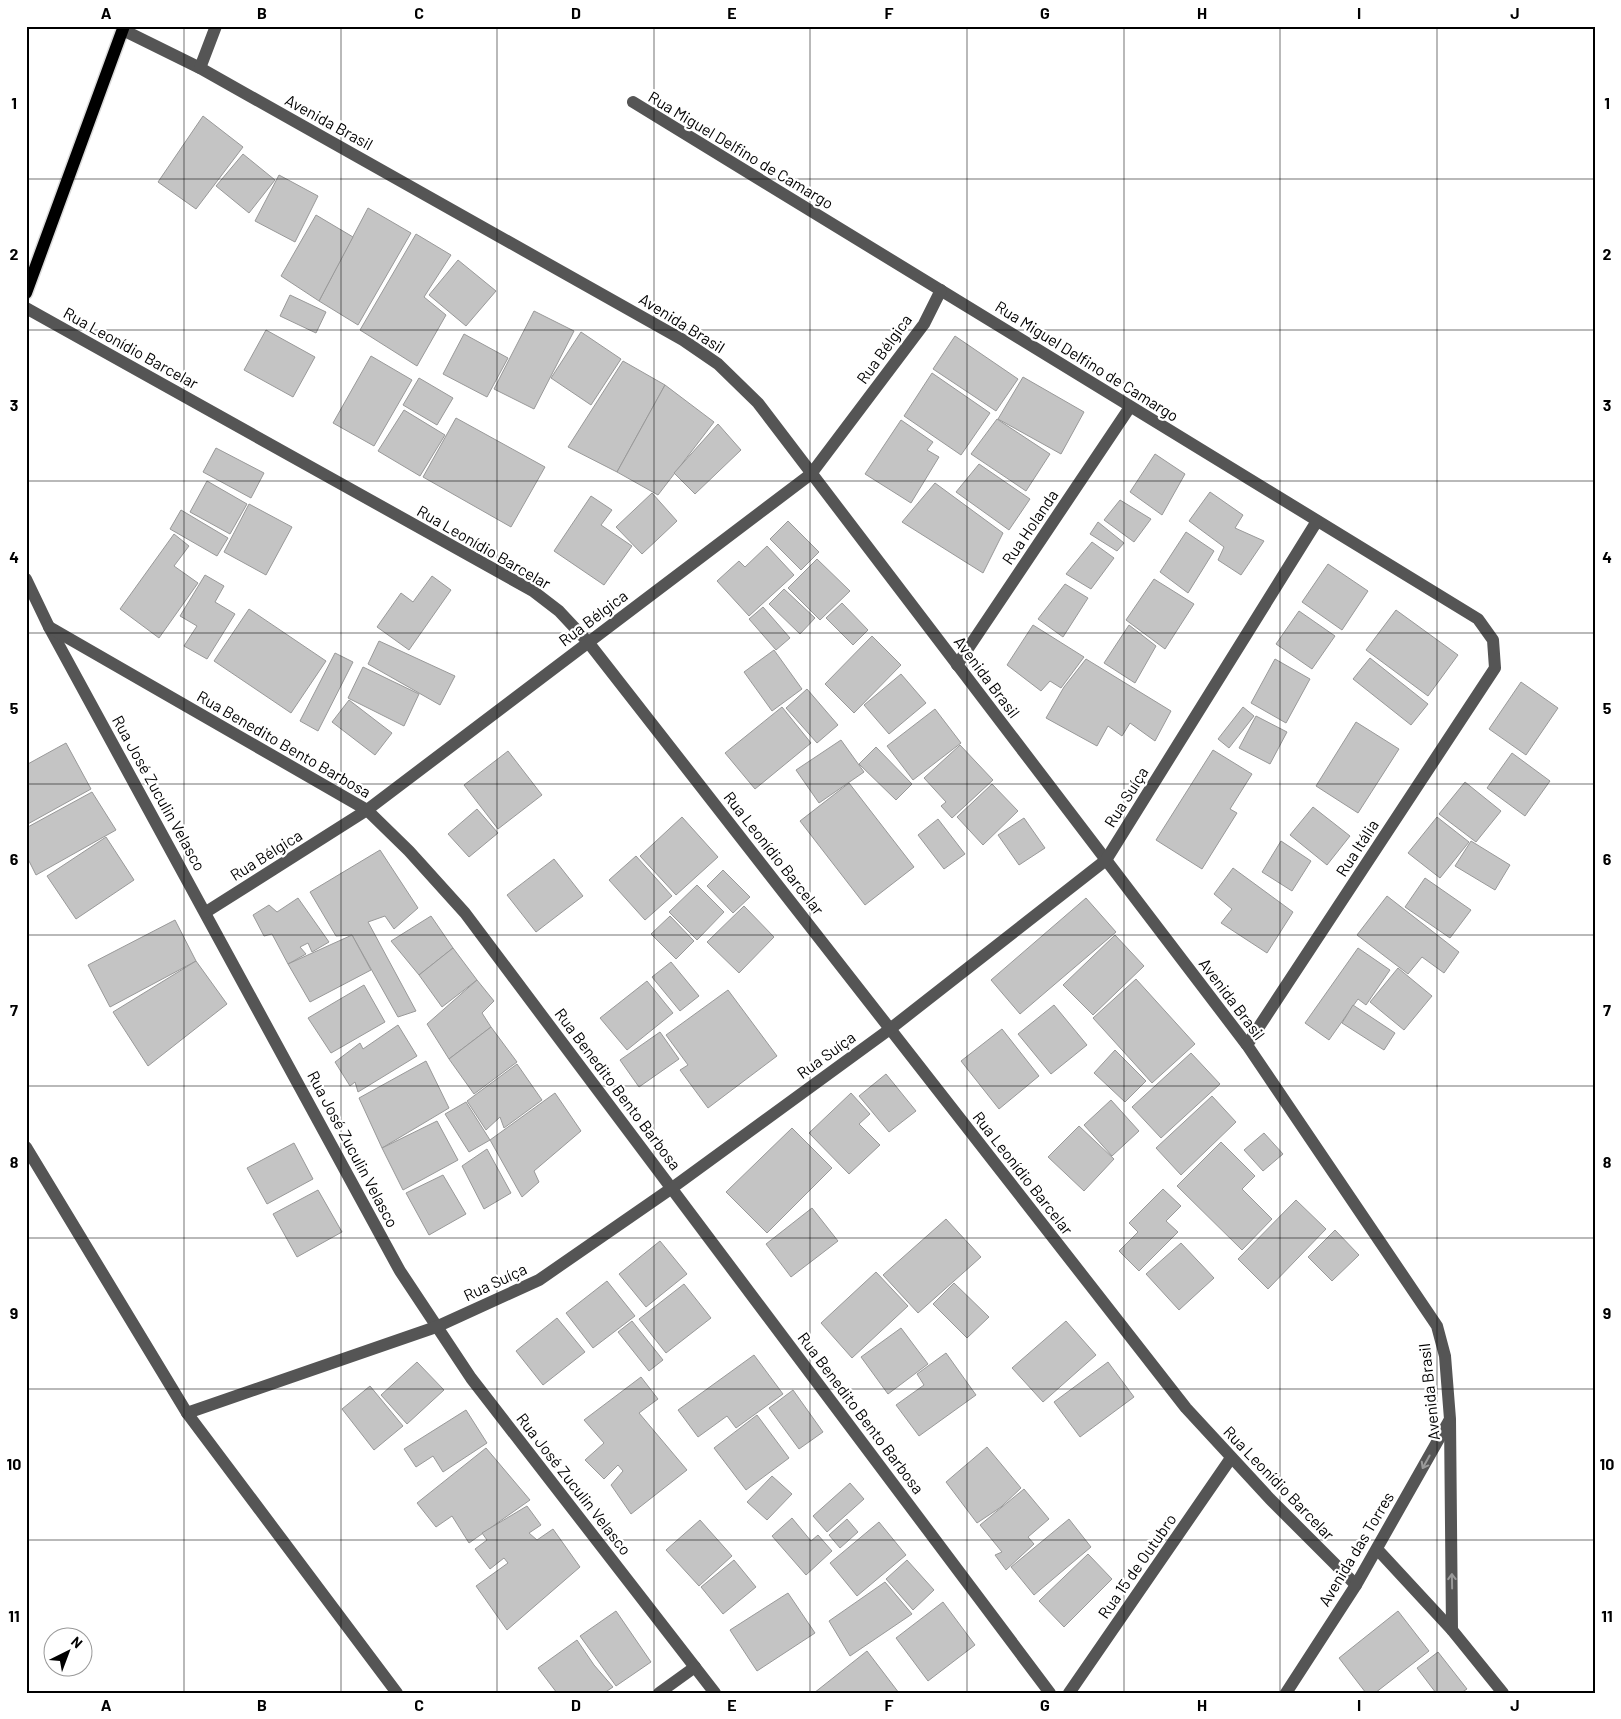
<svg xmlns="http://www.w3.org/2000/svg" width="1621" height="1719" font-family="Barlow,sans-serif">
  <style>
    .building { fill: #c4c4c4; stroke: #999 }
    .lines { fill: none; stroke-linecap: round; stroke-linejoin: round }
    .major-casing { stroke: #dbdbdb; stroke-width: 15 }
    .minor { stroke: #555; stroke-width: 12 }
    .major { stroke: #000; stroke-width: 12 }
    .oneway { stroke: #999 }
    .grid { fill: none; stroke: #000; stroke-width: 1; stroke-opacity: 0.55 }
    .labels { text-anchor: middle; stroke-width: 4.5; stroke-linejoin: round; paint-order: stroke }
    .street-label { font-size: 16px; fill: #000; stroke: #fff }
    .neatline { fill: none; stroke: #000; stroke-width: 2 }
    .grid-label { font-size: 16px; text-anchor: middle; font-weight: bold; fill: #000 }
  </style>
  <rect width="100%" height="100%" fill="#fff"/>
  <g class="building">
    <polygon points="203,116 243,147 196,209 158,182"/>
    <polygon points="243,154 275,180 249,213 216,186"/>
    <polygon points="279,175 318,196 295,242 255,221"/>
    <polygon points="368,208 411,233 358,325 319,301"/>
    <polygon points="316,215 353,237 319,301 281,276"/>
    <polygon points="416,234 451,255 424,297 446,315 417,366 360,330"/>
    <polygon points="458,260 496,291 466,326 429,295"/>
    <polygon points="290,295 326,312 316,333 280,316"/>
    <polygon points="534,311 574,331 534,409 494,389"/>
    <polygon points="266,330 315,357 293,397 244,370"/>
    <polygon points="581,332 621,359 591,405 551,378"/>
    <polygon points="464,334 508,358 487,397 443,374"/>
    <polygon points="955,336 1018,379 996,411 933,369"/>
    <polygon points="371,356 412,380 374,446 333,423"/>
    <polygon points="623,361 665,385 617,472 568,447"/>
    <polygon points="932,373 990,413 961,455 904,416"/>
    <polygon points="1023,377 1084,412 1061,454 998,419"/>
    <polygon points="419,378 453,398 437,425 403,405"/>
    <polygon points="665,385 714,422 658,495 617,472"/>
    <polygon points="404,410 445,435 420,476 378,451"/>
    <polygon points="456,418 545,467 511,527 423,477"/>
    <polygon points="997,419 1050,454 1026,491 971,454"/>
    <polygon points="901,420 933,442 927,450 939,457 911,503 865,474"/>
    <polygon points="718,424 741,450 695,494 674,473"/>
    <polygon points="216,448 264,473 251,498 203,472"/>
    <polygon points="1155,454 1185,474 1162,515 1130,492"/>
    <polygon points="979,464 1030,499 1009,530 956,492"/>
    <polygon points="207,481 247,504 230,534 190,512"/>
    <polygon points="935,483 1003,533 983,573 902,522"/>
    <polygon points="1210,492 1243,515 1235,528 1264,541 1241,575 1218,560 1224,547 1189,521"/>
    <polygon points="652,493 677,521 642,554 616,527"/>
    <polygon points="591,496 612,510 601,525 632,546 604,585 554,551"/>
    <polygon points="1120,500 1151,519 1134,542 1104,520"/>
    <polygon points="249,504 292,527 266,575 224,552"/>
    <polygon points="181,510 228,538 217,556 170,529"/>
    <polygon points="788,521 819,552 801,570 770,539"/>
    <polygon points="1098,522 1124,543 1117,551 1090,534"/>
    <polygon points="1186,532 1214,551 1188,593 1160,572"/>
    <polygon points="174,534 189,546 174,566 198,583 159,638 120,609"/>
    <polygon points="1092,542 1114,558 1091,589 1066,574"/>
    <polygon points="767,546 794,575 749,616 717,581 739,561 745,567"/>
    <polygon points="817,559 850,591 820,620 788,588"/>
    <polygon points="1328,564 1368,591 1342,630 1302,602"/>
    <polygon points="205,575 224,586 215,602 235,614 207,659 184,646 197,626 180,616"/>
    <polygon points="432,576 451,590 409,650 377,627 401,593 413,602"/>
    <polygon points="1154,579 1194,604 1165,649 1126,620"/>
    <polygon points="1065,584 1088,598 1063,637 1038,619"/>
    <polygon points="784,589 815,618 800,634 769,604"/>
    <polygon points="842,603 868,630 853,645 826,618"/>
    <polygon points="763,607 790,638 776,650 749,619"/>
    <polygon points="249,609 326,661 291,713 214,661"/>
    <polygon points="1396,610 1458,655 1428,696 1366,650"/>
    <polygon points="1299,611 1335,636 1312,669 1276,644"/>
    <polygon points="1033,625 1084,657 1061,688 1050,681 1041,691 1007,665"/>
    <polygon points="1129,625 1156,646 1135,683 1104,663"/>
    <polygon points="872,636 901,665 854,713 825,684"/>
    <polygon points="379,641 455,676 440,705 368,664"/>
    <polygon points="774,650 802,689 772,711 744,672"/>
    <polygon points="335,653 353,662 318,731 300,721"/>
    <polygon points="1370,658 1428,704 1411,725 1353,679"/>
    <polygon points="1086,659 1171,711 1155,741 1130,723 1122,736 1108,726 1097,746 1046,718 1064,687"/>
    <polygon points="1275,659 1310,679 1286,723 1251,703"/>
    <polygon points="363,667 419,694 404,726 348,698"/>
    <polygon points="901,674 926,703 889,734 864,705"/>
    <polygon points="1521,682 1558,708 1526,755 1489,729"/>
    <polygon points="807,689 838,725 817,743 786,708"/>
    <polygon points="349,700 392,733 375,755 332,722"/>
    <polygon points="782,707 811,743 755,789 725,753"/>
    <polygon points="1243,707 1254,716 1229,748 1218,739"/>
    <polygon points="935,709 961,743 913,780 887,746"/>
    <polygon points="1256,716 1287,732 1270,764 1239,748"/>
    <polygon points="1356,722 1399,749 1358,813 1316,786"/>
    <polygon points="841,740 864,772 819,803 796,770"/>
    <polygon points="66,743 91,789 26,825 26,765"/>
    <polygon points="960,745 993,780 952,818 941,806 946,802 924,778"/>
    <polygon points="876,747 912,784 896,800 859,764"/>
    <polygon points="1213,750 1252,774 1230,809 1237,813 1202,869 1156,840"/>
    <polygon points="508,751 542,795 498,829 464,785"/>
    <polygon points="1512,753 1550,781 1525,816 1487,788"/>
    <polygon points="1465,782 1501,811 1476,842 1439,814"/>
    <polygon points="849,783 914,867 865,905 800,821"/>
    <polygon points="992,784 1018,811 983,845 957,817"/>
    <polygon points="92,792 116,830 36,875 26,855 26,828"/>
    <polygon points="1313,807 1350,836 1327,865 1290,835"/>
    <polygon points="477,809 498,833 469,857 448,834"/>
    <polygon points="682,817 718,857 676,895 640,856"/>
    <polygon points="1437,817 1469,842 1440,878 1408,853"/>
    <polygon points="1024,818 1045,848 1019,865 998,835"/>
    <polygon points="938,819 965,854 944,869 918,835"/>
    <polygon points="106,837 134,880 76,919 47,876"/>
    <polygon points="1281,841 1311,861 1292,891 1262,872"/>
    <polygon points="1471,841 1510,865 1495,890 1455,866"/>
    <polygon points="380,850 418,908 394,929 385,916 368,922 416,1011 398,1017 352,935 336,936 310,892"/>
    <polygon points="636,856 672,896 645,920 609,880"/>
    <polygon points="554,859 583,896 536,932 507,895"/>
    <polygon points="1233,868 1293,912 1267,953 1221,923 1232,909 1214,894"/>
    <polygon points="723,870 750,897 733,913 707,886"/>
    <polygon points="1425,878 1471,910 1450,938 1405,907"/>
    <polygon points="697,885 724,912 697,940 669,912"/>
    <polygon points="1387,896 1459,952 1444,973 1422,957 1408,974 1357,935"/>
    <polygon points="298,898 329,942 312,952 308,943 300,947 306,954 288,964 272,934 264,936 253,915 269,905 277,912"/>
    <polygon points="1086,898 1116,932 1020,1014 991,980"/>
    <polygon points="744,906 774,937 739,973 707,942"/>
    <polygon points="431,916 453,948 419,975 391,941"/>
    <polygon points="670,916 694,941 676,959 651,934"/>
    <polygon points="175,920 196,961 110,1007 88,965"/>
    <polygon points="352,935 371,970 310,1002 288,964"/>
    <polygon points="1115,935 1144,966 1093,1015 1063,985"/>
    <polygon points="453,948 477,980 442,1007 419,975"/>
    <polygon points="1358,948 1390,970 1366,1005 1358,999 1329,1040 1305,1023"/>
    <polygon points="196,961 227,1004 148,1066 113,1012"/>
    <polygon points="671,962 699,996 680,1011 652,977"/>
    <polygon points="1398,968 1432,996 1404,1030 1370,1002"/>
    <polygon points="1136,979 1195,1044 1152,1083 1093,1018"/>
    <polygon points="477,980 494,1001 482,1013 491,1027 449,1059 427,1024"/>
    <polygon points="647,981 673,1013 627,1050 600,1018"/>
    <polygon points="364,985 385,1022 331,1053 308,1018"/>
    <polygon points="728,990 777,1056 708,1108 680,1070 688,1065 666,1035"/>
    <polygon points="1054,1005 1087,1045 1051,1074 1018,1034"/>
    <polygon points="1353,1005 1395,1033 1384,1050 1342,1023"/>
    <polygon points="398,1025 417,1056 358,1092 355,1082 350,1086 335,1062 360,1043 363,1049"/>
    <polygon points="491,1027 517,1062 474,1094 449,1059"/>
    <polygon points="1002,1029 1039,1076 999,1109 961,1061"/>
    <polygon points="660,1032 679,1059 639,1087 620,1060"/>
    <polygon points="1115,1050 1146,1081 1125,1102 1094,1073"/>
    <polygon points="1191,1053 1220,1084 1161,1138 1132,1107"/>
    <polygon points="426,1061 449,1108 382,1148 359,1098"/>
    <polygon points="517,1064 542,1100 504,1128 500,1117 486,1130 467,1101"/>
    <polygon points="886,1074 916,1111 889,1132 859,1096"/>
    <polygon points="555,1093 581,1131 534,1171 539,1182 522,1197 490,1140"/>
    <polygon points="851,1093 870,1114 859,1124 880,1145 849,1174 809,1133"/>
    <polygon points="1212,1096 1236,1122 1181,1175 1156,1148"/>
    <polygon points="1111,1100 1139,1131 1112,1156 1084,1125"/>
    <polygon points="466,1102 490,1140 469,1152 445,1114"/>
    <polygon points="437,1121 458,1160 403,1190 382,1148"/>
    <polygon points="1079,1126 1114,1159 1084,1191 1048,1157"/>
    <polygon points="792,1128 832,1168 767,1233 726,1192"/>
    <polygon points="1264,1133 1283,1154 1263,1171 1244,1150"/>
    <polygon points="1221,1142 1255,1176 1242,1189 1272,1219 1242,1250 1177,1186"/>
    <polygon points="294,1143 313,1179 267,1204 247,1168"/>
    <polygon points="487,1149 511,1193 484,1209 462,1166"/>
    <polygon points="443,1175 466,1214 429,1235 406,1193"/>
    <polygon points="1163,1189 1181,1206 1166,1221 1178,1232 1139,1271 1119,1251 1138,1232 1129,1223"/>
    <polygon points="318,1190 342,1232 297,1257 273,1214"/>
    <polygon points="1296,1200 1326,1229 1268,1289 1238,1259"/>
    <polygon points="812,1208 838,1241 791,1277 766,1244"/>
    <polygon points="946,1219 981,1257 918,1313 883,1275"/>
    <polygon points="1335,1230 1359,1255 1332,1281 1308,1257"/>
    <polygon points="660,1241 687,1274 646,1307 619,1274"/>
    <polygon points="1181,1243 1214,1278 1179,1310 1146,1274"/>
    <polygon points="876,1272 908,1306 852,1358 821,1323"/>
    <polygon points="607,1281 635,1316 593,1348 566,1313"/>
    <polygon points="954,1283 989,1317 967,1338 933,1304"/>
    <polygon points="684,1284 711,1318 666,1353 639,1319"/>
    <polygon points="557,1318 585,1352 543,1385 516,1351"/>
    <polygon points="632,1321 663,1360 649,1371 618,1332"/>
    <polygon points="1066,1321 1096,1355 1043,1402 1012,1368"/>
    <polygon points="901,1328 928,1364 888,1394 861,1357"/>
    <polygon points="946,1353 976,1395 919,1436 896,1405 924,1385 917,1374"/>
    <polygon points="754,1355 783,1394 736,1428 727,1416 698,1437 678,1410"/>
    <polygon points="417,1362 444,1390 407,1424 381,1395"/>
    <polygon points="1108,1362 1134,1397 1080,1437 1054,1402"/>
    <polygon points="641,1377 658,1399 639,1413 687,1470 631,1514 611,1485 623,1471 618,1465 604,1479 585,1460 604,1443 584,1420"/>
    <polygon points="370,1386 403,1426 374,1450 342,1409"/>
    <polygon points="793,1390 823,1432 799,1449 769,1408"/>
    <polygon points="466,1410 487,1443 443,1472 433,1456 416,1467 404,1449"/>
    <polygon points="757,1415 789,1458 746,1490 714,1448"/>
    <polygon points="987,1447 1021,1488 1001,1507 977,1523 946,1482"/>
    <polygon points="486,1448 530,1500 469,1543 452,1516 436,1527 417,1503"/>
    <polygon points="772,1476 792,1494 767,1520 747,1502"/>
    <polygon points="850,1483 864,1499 827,1532 813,1516"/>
    <polygon points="1024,1489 1049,1519 1028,1537 1034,1544 1006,1570 995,1555 1002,1552 980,1525"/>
    <polygon points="527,1506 541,1525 529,1533 537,1540 553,1529 580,1567 507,1630 476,1586 508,1563 504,1558 490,1569 475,1549 487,1540 482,1533"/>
    <polygon points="792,1518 811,1541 818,1535 832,1551 806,1575 772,1536"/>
    <polygon points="847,1519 858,1532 840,1548 829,1535"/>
    <polygon points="1069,1519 1091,1547 1034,1595 1011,1567"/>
    <polygon points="700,1520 732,1556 699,1586 666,1550"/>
    <polygon points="879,1522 906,1555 857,1596 830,1563"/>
    <polygon points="1088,1554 1112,1579 1064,1627 1039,1601"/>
    <polygon points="734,1560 756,1587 723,1614 701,1587"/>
    <polygon points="907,1560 934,1590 913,1610 886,1579"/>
    <polygon points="885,1582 912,1614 850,1656 829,1621"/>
    <polygon points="788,1593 815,1633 757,1671 730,1630"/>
    <polygon points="943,1602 975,1645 928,1681 896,1638"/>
    <polygon points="616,1611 651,1662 616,1686 580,1636"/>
    <polygon points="1398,1611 1429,1651 1375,1693 1366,1693 1339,1658"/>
    <polygon points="577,1640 594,1665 613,1687 604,1693 557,1693 538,1668"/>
    <polygon points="867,1651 899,1693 814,1693"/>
    <polygon points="1438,1652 1467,1689 1461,1693 1436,1693 1417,1668"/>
  </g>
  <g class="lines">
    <g class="major-casing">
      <polyline id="major" points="26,293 124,26"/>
    </g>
    <g class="minor">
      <polyline points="123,30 200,68 683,340 718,364 758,403 1247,1045 1437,1326 1445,1356 1450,1419 1452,1630"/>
      <polyline points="200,68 216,26"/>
      <polyline points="633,102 1478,619 1493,640 1495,668 1247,1045"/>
      <polyline points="26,308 533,591 559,611 588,642 1186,1408 1270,1499 1356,1585"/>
      <polyline points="26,579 49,627 400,1271 471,1378 715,1693"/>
      <polyline points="49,627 367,810 409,851 465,913 1050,1693"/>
      <polyline points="957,665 1130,407"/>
      <polyline points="206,912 367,810 811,474 924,324 941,290"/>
      <polyline points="26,1147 187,1413 397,1693"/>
      <polyline points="187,1413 436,1327 539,1280 672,1188 890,1029 1106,860 1317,521"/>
      <polyline points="1377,1549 1452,1630 1503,1693"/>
      <polyline points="659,1693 695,1667"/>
      <polyline points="1069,1693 1231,1458"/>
      <polyline points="1286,1693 1356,1585 1449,1421"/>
    </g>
    <use href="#major" class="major"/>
  </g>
  <defs><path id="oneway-shaft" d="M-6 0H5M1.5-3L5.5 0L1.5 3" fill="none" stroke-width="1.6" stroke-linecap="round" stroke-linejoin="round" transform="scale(1.25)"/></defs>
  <g class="oneway">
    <use href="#oneway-shaft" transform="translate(1426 1462) rotate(119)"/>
    <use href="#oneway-shaft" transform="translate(1452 1581) rotate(-91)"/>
  </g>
  <path class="grid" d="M184,26V1693M341,26V1693M497,26V1693M654,26V1693M810,26V1693M967,26V1693M1124,26V1693M1280,26V1693M1437,26V1693M26,179H1595M26,330H1595M26,481H1595M26,633H1595M26,784H1595M26,935H1595M26,1086H1595M26,1238H1595M26,1389H1595M26,1540H1595"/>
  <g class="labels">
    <g class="street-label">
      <text transform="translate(329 122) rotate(29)" y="6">Avenida Brasil</text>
      <text transform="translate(741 150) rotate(31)" y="6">Rua Miguel Delfino de Camargo</text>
      <text transform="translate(682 323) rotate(32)" y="6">Avenida Brasil</text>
      <text transform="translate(131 348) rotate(29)" y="6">Rua Leonídio Barcelar</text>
      <text transform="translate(884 349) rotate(-54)" y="6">Rua Bélgica</text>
      <text transform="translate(1087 361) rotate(32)" y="6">Rua Miguel Delfino de Camargo</text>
      <text transform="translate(1030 527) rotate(-56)" y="6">Rua Holanda</text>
      <text transform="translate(484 547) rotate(30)" y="6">Rua Leonídio Barcelar</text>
      <text transform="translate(593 618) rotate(-37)" y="6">Rua Bélgica</text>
      <text transform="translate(987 677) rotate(53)" y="6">Avenida Brasil</text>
      <text transform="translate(284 744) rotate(30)" y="6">Rua Benedito Bento Barbosa</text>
      <text transform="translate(159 793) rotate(61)" y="6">Rua José Zuculin Velasco</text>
      <text transform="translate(1126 797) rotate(-58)" y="6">Rua Suíça</text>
      <text transform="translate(1357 848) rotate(-57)" y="6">Rua Itália</text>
      <text transform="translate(774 853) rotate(52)" y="6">Rua Leonídio Barcelar</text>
      <text transform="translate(266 855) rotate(-32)" y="6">Rua Bélgica</text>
      <text transform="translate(1232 999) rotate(53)" y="6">Avenida Brasil</text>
      <text transform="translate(826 1055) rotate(-36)" y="6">Rua Suíça</text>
      <text transform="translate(618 1089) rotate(53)" y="6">Rua Benedito Bento Barbosa</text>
      <text transform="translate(353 1149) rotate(62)" y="6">Rua José Zuculin Velasco</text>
      <text transform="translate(1023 1173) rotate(52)" y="6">Rua Leonídio Barcelar</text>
      <text transform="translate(495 1282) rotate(-25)" y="6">Rua Suíça</text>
      <text transform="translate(1429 1392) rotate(-96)" y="6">Avenida Brasil</text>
      <text transform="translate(861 1413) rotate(53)" y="6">Rua Benedito Bento Barbosa</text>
      <text transform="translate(1279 1483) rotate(46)" y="6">Rua Leonídio Barcelar</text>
      <text transform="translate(574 1484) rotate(52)" y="6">Rua José Zuculin Velasco</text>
      <text transform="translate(1356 1549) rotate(-59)" y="6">Avenida das Torres</text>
      <text transform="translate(1137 1566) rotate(-55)" y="6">Rua 15 de Outubro</text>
    </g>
  </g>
  <rect width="1621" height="1719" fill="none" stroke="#ffffff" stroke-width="55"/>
  <g transform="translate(68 1652) rotate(42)"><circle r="24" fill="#ffffff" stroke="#999999"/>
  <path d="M0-4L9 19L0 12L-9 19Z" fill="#000000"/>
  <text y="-8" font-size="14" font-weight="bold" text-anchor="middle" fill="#000000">N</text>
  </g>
  <rect x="28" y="28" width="1566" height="1664" class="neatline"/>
  <g class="grid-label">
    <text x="106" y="19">A</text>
    <text x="262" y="19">B</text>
    <text x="419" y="19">C</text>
    <text x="576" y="19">D</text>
    <text x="732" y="19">E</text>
    <text x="889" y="19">F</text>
    <text x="1045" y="19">G</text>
    <text x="1202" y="19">H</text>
    <text x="1359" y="19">I</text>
    <text x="1515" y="19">J</text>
    <text x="14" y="109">1</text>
    <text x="1607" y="109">1</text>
    <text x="14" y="260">2</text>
    <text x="1607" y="260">2</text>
    <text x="14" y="411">3</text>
    <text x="1607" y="411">3</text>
    <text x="14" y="563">4</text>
    <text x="1607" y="563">4</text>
    <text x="14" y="714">5</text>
    <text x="1607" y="714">5</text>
    <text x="14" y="865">6</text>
    <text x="1607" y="865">6</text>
    <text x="14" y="1016">7</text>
    <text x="1607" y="1016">7</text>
    <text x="14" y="1168">8</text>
    <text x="1607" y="1168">8</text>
    <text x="14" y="1319">9</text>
    <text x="1607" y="1319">9</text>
    <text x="14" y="1470">10</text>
    <text x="1607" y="1470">10</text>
    <text x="14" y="1622">11</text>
    <text x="1607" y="1622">11</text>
    <text x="106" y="1711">A</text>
    <text x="262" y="1711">B</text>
    <text x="419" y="1711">C</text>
    <text x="576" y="1711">D</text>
    <text x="732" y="1711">E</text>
    <text x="889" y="1711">F</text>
    <text x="1045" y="1711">G</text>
    <text x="1202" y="1711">H</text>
    <text x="1359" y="1711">I</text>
    <text x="1515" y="1711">J</text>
  </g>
</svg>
